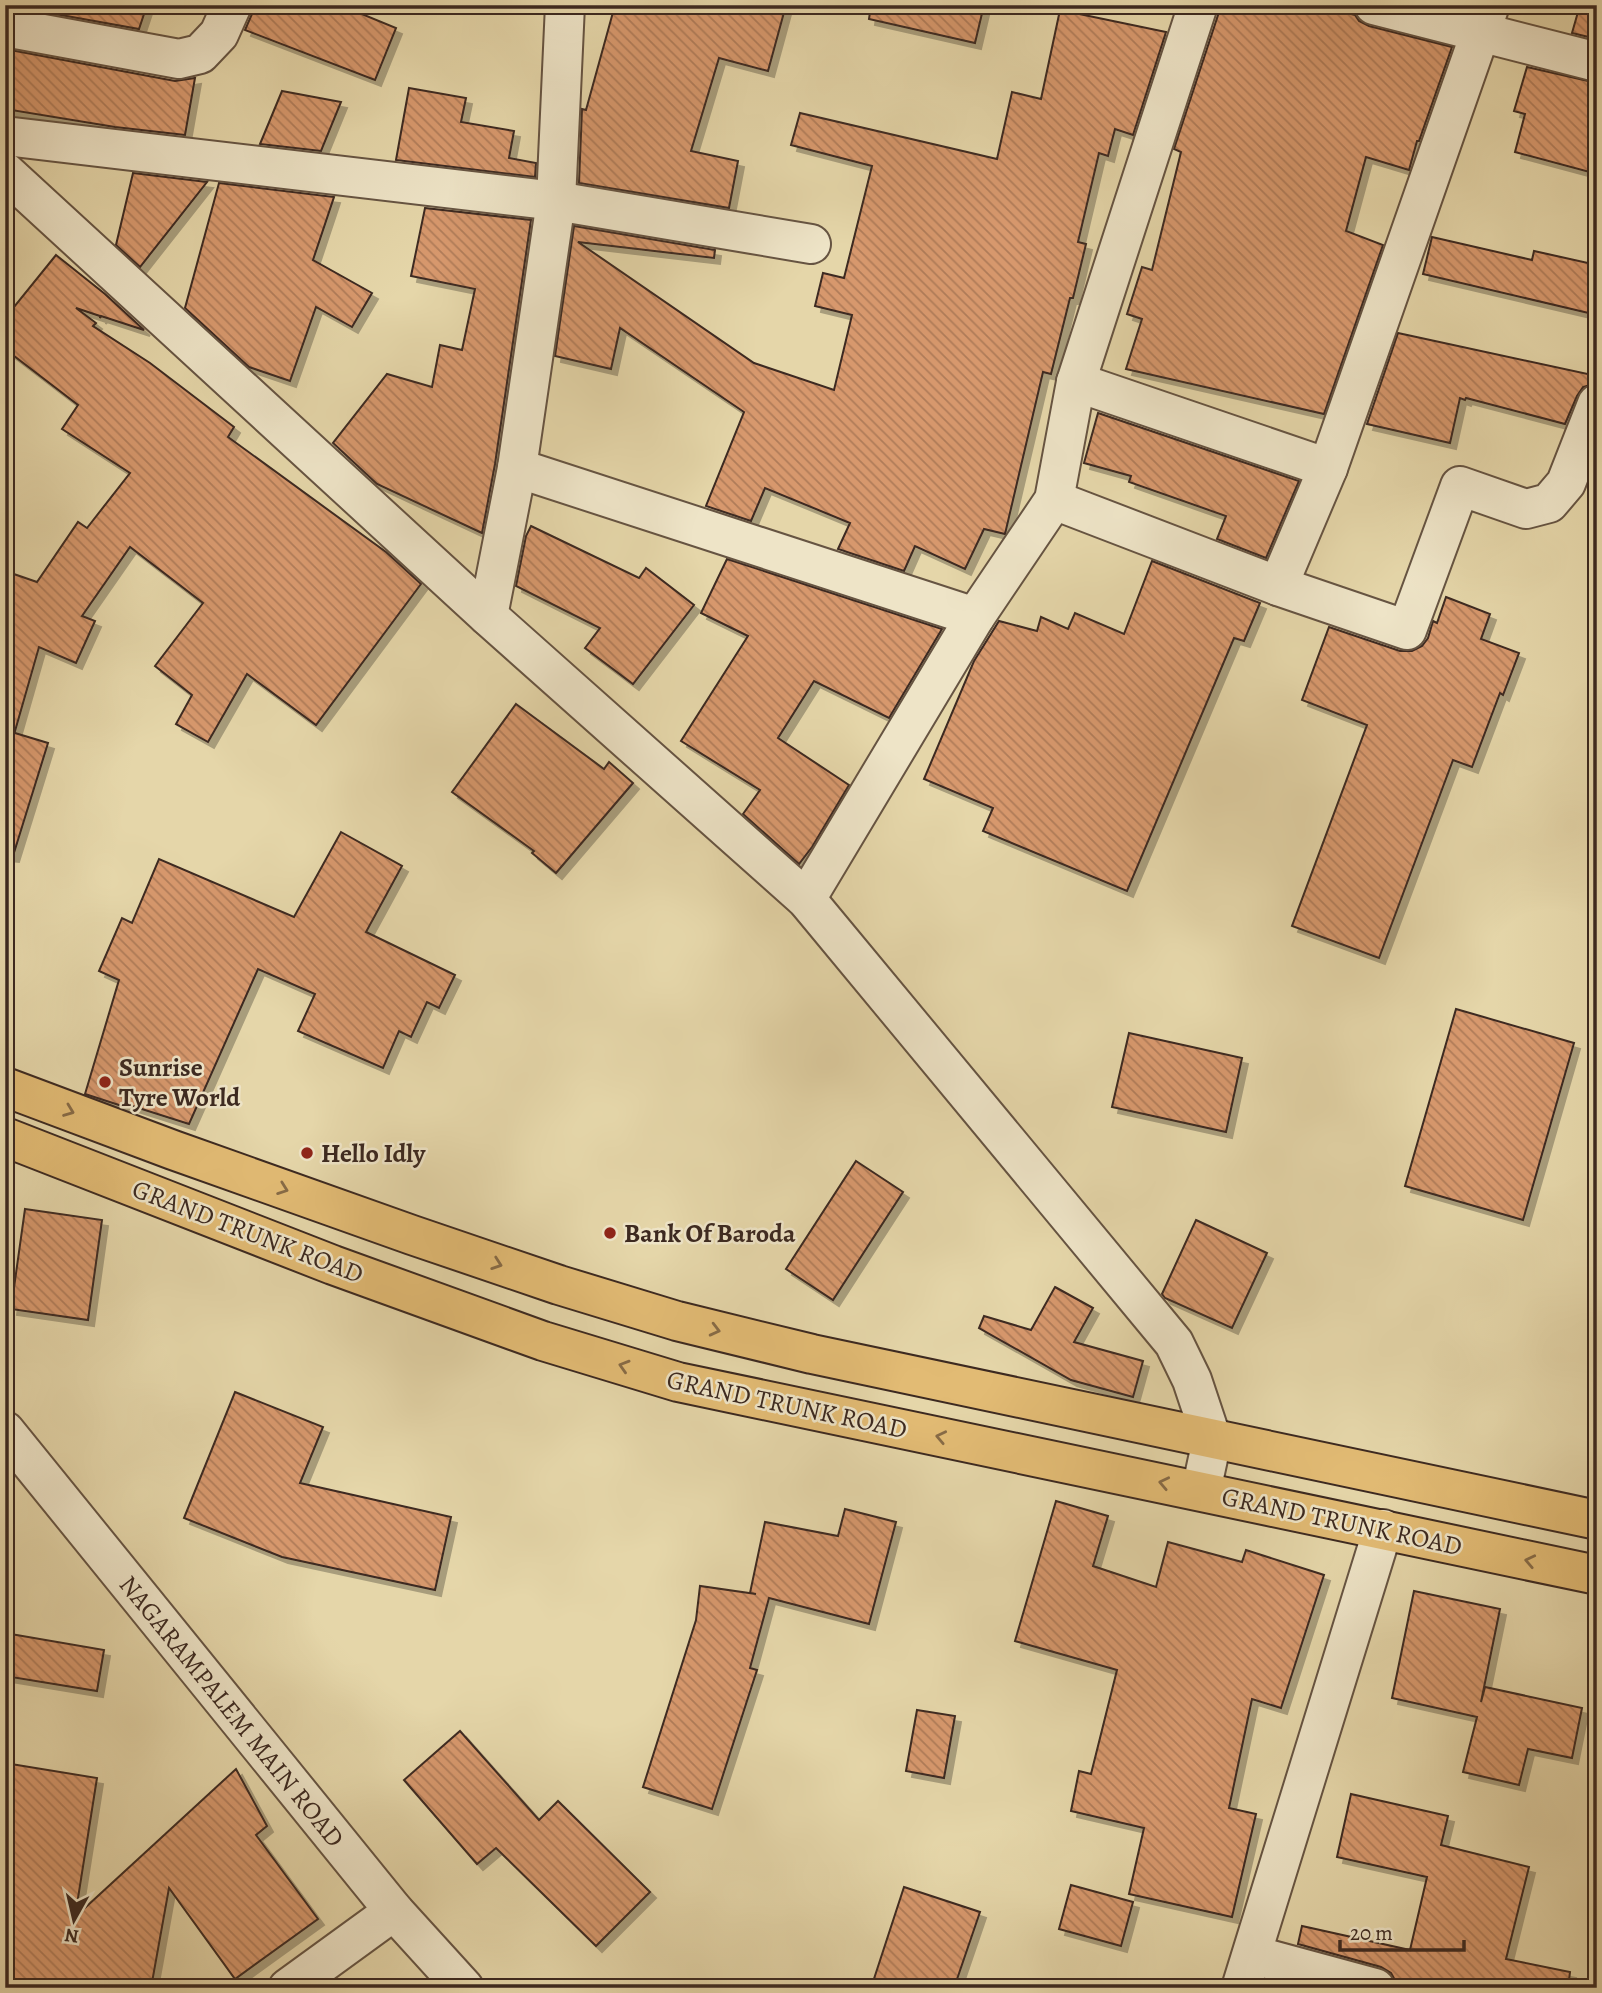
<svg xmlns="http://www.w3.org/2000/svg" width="1602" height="1993" font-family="Alegreya,serif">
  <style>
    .building { fill: url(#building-back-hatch); stroke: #3c2920; stroke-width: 2; filter: url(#shadow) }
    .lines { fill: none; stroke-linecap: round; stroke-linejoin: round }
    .minor-casing { stroke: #665442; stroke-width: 42 }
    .major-casing { stroke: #3c2920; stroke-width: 42 }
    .minor { stroke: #eee4c7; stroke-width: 38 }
    .major { stroke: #e2bb74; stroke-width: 38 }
    .oneway { stroke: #876b46 }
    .poi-dot { fill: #8f2418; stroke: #eee4c7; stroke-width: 2.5 }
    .labels { text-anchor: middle; stroke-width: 5; stroke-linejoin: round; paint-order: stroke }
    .poi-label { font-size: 26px; font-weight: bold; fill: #3c2920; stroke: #eee4c7; text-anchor: start }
    .street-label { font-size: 26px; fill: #3c2920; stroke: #eee4c7 }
  </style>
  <defs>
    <pattern id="building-back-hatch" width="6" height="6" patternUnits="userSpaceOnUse" patternTransform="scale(1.75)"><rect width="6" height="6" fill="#d7986d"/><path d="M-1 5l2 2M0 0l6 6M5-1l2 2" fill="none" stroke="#b07c59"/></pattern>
    <filter id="shadow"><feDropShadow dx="6" dy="6" stdDeviation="0" flood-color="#0004"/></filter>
  </defs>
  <rect width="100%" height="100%" fill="#e5d6a9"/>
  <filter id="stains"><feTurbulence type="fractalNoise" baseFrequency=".00286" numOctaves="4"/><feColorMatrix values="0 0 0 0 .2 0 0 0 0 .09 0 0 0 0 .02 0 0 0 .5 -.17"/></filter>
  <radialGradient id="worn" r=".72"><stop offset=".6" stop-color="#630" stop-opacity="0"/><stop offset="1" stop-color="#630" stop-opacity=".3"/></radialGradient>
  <g class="building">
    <polygon points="5,5 147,5 139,29"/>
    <polygon points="253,5 340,5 396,28 375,80 245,30 252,14"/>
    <polygon points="615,5 786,5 768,71 719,58 691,151 738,161 729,208 579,183 582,109 586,110"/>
    <polygon points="871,5 984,5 975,43 869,19"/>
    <polygon points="1219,5 1315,5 1355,15 1359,21 1369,26 1452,47 1419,141 1417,141 1409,170 1366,157 1346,231 1383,245 1324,414 1126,369 1142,319 1127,314 1142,267 1152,270 1181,152 1174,149 1219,12"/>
    <polygon points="1580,5 1597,5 1597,39 1572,33"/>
    <polygon points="1060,10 1166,32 1133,135 1115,129 1108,156 1099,153 1078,242 1086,244 1073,298 1070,298 1051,374 1043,372 1005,534 984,529 965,569 915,546 904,571 838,549 850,523 765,488 751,521 706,506 744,412 620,328 611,369 555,356 574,226 715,250 714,258 578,242 754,363 834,390 852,315 815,306 823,273 844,278 872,166 791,145 800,113 997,159 1012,92 1041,99"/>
    <polygon points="5,49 175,81 195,78 185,135 115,127 5,109"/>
    <polygon points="1527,67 1597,83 1597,174 1515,152 1525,114 1514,111"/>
    <polygon points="409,88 466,98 461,122 514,131 509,158 536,163 535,177 396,160"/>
    <polygon points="282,91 341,102 321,151 260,144"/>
    <polygon points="133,173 207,182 140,267 116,245"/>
    <polygon points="219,183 334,197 313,260 372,293 352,327 316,307 290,381 249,367 185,308"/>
    <polygon points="425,208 531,220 495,464 482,533 377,484 333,443 387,374 432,387 440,345 462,350 475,289 411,276"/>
    <polygon points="1432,237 1532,260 1534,251 1597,265 1597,315 1423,274"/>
    <polygon points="56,255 105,294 144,330 101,316 100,318 100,316 76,308 96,323 93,326 150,363 234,427 228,437 386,552 421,584 316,725 247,674 208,742 176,724 192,695 155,666 203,603 130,547 82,616 95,621 76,663 39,647 15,731 5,729 5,571 37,582 78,522 87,528 130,473 62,429 78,405 5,349 5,318"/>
    <polygon points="1398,333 1597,376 1597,383 1583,387 1577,396 1565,424 1466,398 1465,400 1460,398 1450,443 1367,424"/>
    <polygon points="1098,413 1299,481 1266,558 1217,539 1226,516 1129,482 1131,476 1084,463"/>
    <polygon points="531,526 639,578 646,568 694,605 633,684 585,648 600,628 516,586 526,536"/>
    <polygon points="727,559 942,629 889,718 814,681 778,738 849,785 812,847 799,864 743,814 760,790 681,741 748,636 701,613"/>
    <polygon points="1152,561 1260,603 1244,641 1234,638 1127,891 983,831 993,808 924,779 974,661 999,621 1037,631 1041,617 1068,629 1075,613 1124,634"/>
    <polygon points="1446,597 1490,614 1481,639 1519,653 1503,695 1500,693 1472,767 1453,760 1379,958 1292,926 1367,725 1302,700 1329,627 1400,651 1412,651 1422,646 1428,638 1433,621 1437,623"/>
    <polygon points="516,704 604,769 609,762 633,783 556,873 532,853 534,851 452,792"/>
    <polygon points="5,730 48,743 13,856 5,855"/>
    <polygon points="341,832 402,866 366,932 455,975 439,1008 427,1002 411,1037 399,1031 383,1068 298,1031 315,994 258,969 189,1124 123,1103 122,1106 85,1094 119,980 99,971 122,918 132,923 159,859 294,917"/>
    <polygon points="1456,1009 1574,1043 1523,1220 1405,1186"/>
    <polygon points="1129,1033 1242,1058 1226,1132 1112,1107"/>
    <polygon points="856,1161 903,1192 833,1300 786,1269"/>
    <polygon points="25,1209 102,1220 88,1320 11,1309"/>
    <polygon points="1196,1220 1267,1253 1232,1328 1165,1298 1162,1294"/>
    <polygon points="1055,1287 1093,1308 1074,1342 1143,1361 1133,1397 1071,1380 979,1328 984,1316 1031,1330"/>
    <polygon points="235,1392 323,1427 300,1483 451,1517 435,1590 282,1557 184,1518"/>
    <polygon points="1056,1501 1108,1516 1093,1566 1156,1587 1168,1542 1242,1562 1246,1550 1324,1575 1281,1708 1252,1699 1229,1808 1256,1814 1232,1917 1129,1894 1144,1828 1071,1811 1079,1771 1091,1774 1117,1670 1015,1641"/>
    <polygon points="845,1509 896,1522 869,1624 769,1598 750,1668 757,1670 712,1809 643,1787 696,1620 700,1586 756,1594 750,1593 765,1522 838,1536"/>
    <polygon points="1414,1591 1500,1609 1481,1702 1485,1687 1582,1708 1572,1758 1528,1749 1519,1785 1463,1772 1477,1717 1392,1698"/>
    <polygon points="5,1633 104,1650 97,1691 5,1676"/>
    <polygon points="917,1710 955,1716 944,1778 906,1771"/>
    <polygon points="460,1731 539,1820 558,1801 650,1892 596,1946 496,1848 477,1864 404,1780"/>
    <polygon points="5,1763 97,1778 75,1917 236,1769 267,1826 256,1835 318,1919 235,1979 169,1888 151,1988 5,1988"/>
    <polygon points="1351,1794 1448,1816 1441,1845 1529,1867 1506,1959 1570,1972 1568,1988 1396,1988 1396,1982 1391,1973 1381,1967 1298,1944 1302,1926 1410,1950 1427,1877 1337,1857"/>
    <polygon points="1071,1885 1133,1902 1121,1946 1059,1929"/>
    <polygon points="904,1887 980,1912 954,1988 871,1988"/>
  </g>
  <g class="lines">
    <g class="minor-casing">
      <g id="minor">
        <polyline points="1374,5 1597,62"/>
        <polyline points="5,27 179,59 200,54 219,34 232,5"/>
        <polyline points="5,136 556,201 811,244"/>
        <polyline points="5,172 488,616 806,899 1174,1343 1192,1380 1212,1440 1201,1491"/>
        <polyline points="1076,382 1328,468"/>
        <polyline points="517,468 975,617"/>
        <polyline points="1054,500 1278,586 1407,630 1460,486 1526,509 1549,503 1566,483 1597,404"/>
        <polyline points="1278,586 1328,468 1490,5"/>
        <polyline points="488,616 517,468 556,201 565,5"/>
        <polyline points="806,899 975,617 1054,500 1076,382 1198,5"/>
        <polyline points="5,1431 394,1911 464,1988"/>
        <polyline points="1253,1955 1375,1988"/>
        <polyline points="288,1988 394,1911"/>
        <polyline points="1241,1988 1383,1529"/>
      </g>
    </g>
    <g class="major-casing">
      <g id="major">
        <polyline points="5,1087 173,1150 412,1235 559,1285 677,1321 812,1354 1597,1520"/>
        <polyline points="5,1137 333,1265 543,1341 678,1382 1597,1575"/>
      </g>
    </g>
    <use href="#minor" class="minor"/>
    <use href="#major" class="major"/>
  </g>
  <defs><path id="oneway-chevron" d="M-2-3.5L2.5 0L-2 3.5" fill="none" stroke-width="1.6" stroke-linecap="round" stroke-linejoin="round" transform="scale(1.75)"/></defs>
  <g class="oneway">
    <use href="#oneway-chevron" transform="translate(69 1111) rotate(21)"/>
    <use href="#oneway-chevron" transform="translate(283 1189) rotate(20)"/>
    <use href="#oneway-chevron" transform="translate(497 1264) rotate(19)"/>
    <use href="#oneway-chevron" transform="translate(715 1330) rotate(14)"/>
    <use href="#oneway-chevron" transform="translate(624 1366) rotate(-163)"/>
    <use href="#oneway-chevron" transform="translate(941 1437) rotate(-168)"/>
    <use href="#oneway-chevron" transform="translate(1164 1483) rotate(-168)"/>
    <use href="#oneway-chevron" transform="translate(1530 1561) rotate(-168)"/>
  </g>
  <g class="poi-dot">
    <circle cx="105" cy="1082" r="7"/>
    <circle cx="307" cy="1153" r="7"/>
    <circle cx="610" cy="1233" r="7"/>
  </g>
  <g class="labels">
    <g class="poi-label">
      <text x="119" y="1076">Sunrise<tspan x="119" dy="30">Tyre World</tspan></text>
      <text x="321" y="1162">Hello Idly</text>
      <text x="624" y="1242">Bank Of Baroda</text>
    </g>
    <g class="street-label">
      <text transform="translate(248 1231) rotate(21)" y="9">GRAND TRUNK ROAD</text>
      <text transform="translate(787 1404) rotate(12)" y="9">GRAND TRUNK ROAD</text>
      <text transform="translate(1342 1521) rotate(12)" y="9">GRAND TRUNK ROAD</text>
      <text transform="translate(232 1711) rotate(51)" y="9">NAGARAMPALEM MAIN ROAD</text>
    </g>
  </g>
  <rect width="1602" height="1993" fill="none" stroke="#e5d6a9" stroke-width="28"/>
  <rect x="7" y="7" width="1588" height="1979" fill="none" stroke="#3c2920" stroke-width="3.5"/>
  <rect x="14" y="14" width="1574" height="1965" fill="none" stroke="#3c2920" stroke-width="2"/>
  <g transform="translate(74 1920) rotate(188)" stroke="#eee4c7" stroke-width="5" paint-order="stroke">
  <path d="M0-5L12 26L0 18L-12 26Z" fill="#3c2920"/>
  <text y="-10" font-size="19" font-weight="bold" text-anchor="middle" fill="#3c2920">N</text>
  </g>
  <path d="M1340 1940v10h124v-10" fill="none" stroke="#3c2920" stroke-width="3.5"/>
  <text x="1350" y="1940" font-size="21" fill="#3c2920" stroke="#eee4c7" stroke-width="5" paint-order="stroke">20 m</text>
  <rect width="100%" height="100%" filter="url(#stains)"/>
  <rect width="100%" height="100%" fill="url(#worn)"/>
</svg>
